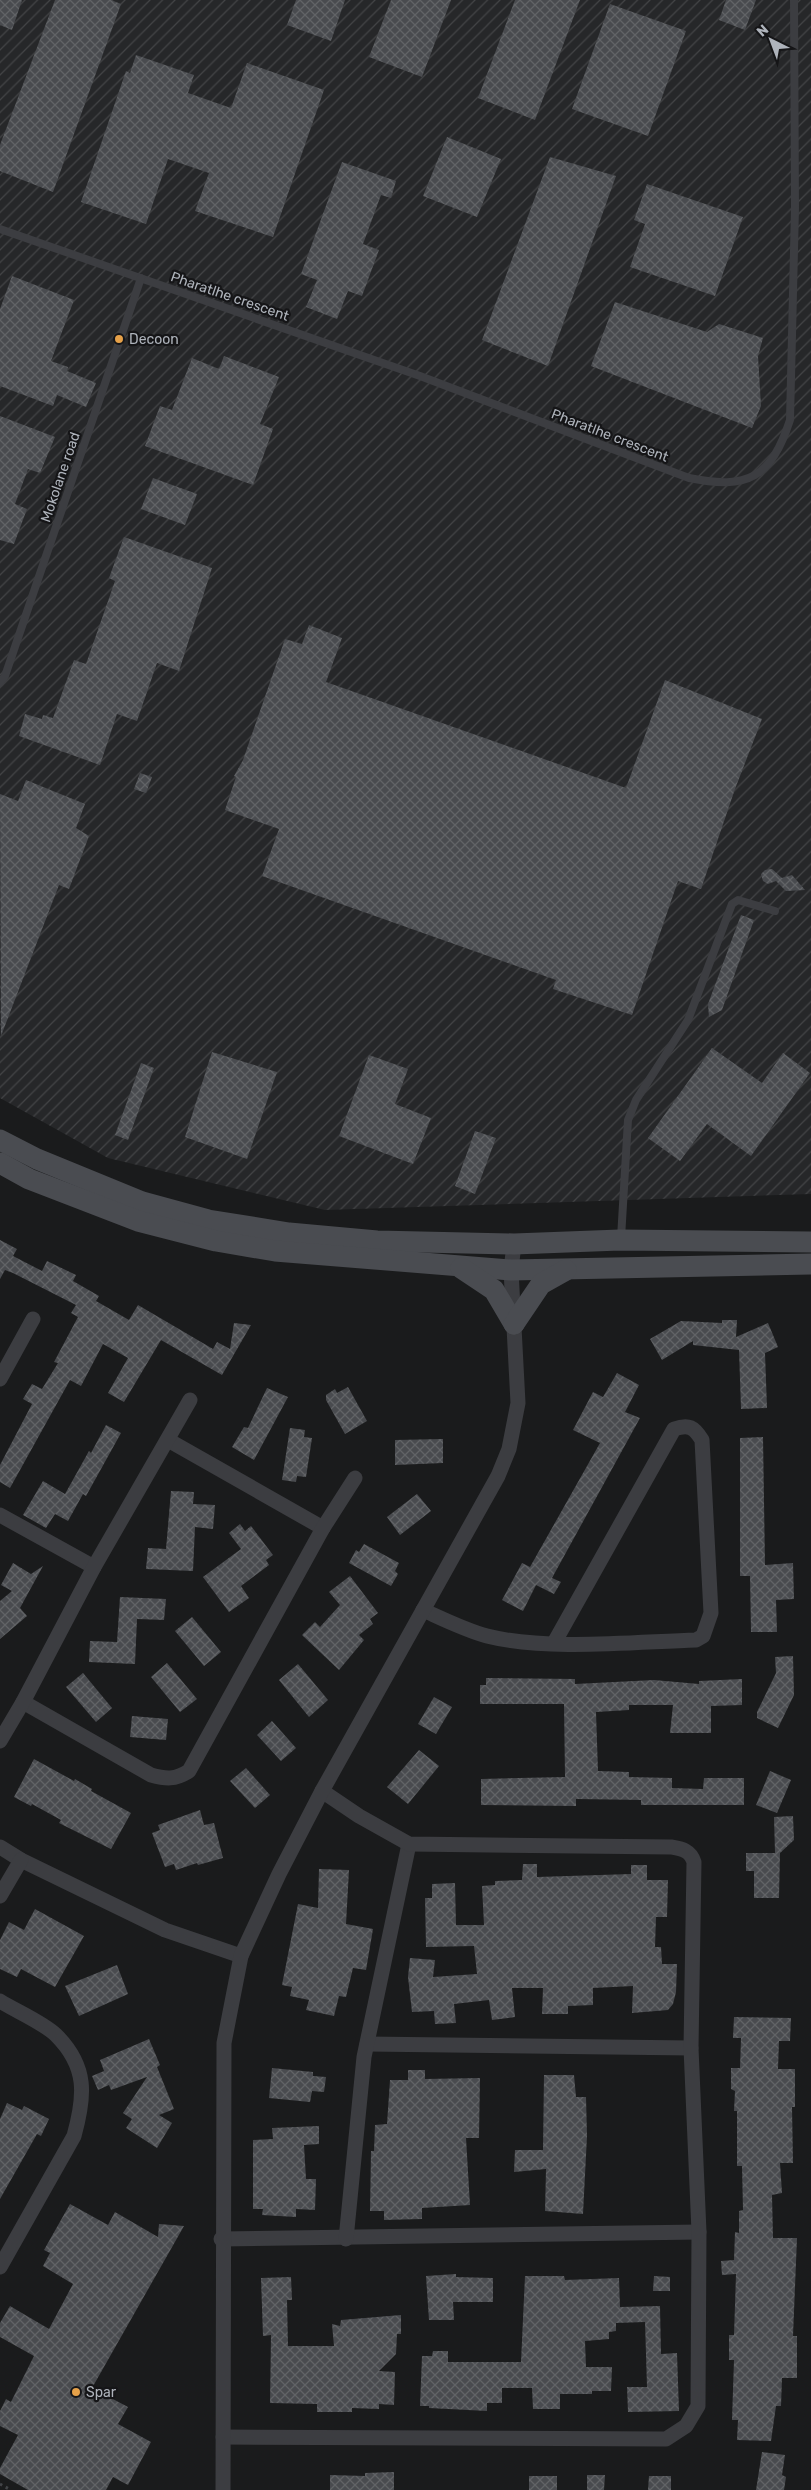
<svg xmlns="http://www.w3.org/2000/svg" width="811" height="2490" font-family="Rubik,sans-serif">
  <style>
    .industrial { fill: url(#industrial-furrows) }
    .building { fill: url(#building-cross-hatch) }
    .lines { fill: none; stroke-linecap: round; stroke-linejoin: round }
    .path { stroke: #424448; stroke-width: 3; stroke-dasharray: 2.5 4; stroke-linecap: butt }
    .lane { stroke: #3c3d41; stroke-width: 8 }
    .street { stroke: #3c3d41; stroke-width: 15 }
    .secondary { stroke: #4a4c51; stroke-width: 21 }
    .poi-dot { fill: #e6a149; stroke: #151517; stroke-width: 2 }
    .labels { text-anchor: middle; stroke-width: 4.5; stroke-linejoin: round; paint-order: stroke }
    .street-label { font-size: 14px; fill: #aeb3bb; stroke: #151517 }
    .poi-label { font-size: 14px; fill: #aeb3bb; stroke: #151517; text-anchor: start }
  </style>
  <defs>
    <pattern id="industrial-furrows" width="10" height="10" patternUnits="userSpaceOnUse" patternTransform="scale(1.25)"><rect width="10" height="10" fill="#262729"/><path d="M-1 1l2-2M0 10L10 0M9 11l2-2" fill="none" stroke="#434446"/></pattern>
    <pattern id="building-cross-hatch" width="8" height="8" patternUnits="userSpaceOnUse" patternTransform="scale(1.25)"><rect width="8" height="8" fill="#494b4f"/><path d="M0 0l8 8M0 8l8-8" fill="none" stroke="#616366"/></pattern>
  </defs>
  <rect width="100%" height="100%" fill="#1a1b1c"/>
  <polygon class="industrial" points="0,0 811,0 811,1194 325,1210 108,1158 0,1098"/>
  <g class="building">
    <polygon points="0,0 22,0 12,30 0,25"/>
    <polygon points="55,0 111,0 121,4 53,192 0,171 0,145"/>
    <polygon points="296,0 345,0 331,41 287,25"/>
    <polygon points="391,0 451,0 422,77 369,57"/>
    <polygon points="515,0 580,0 535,120 478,98"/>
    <polygon points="726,0 756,0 745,30 719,20"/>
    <polygon points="610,4 686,31 648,136 572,109"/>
    <polygon points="136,55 194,75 188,93 231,108 247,63 324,90 273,237 195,211 209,173 168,159 146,224 81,202 126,71 130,73"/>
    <polygon points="447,137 501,159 477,217 423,196"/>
    <polygon points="550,157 616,176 548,366 482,340"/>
    <polygon points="342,162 396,181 391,198 381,195 363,244 379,250 362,296 348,291 337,319 306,307 317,280 301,274"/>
    <polygon points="647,184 743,217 715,296 630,267 645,224 634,220"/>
    <polygon points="12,276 74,300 51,361 68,367 67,371 96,383 86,407 57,395 53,406 0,386 0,309"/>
    <polygon points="615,302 707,332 719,324 763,338 758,356 761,406 752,428 591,366"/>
    <polygon points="224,356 279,377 260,424 273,429 253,485 145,446 160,406 172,410 192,358 219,369"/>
    <polygon points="0,416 55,437 40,473 28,469 15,504 27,509 14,544 0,540"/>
    <polygon points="153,478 197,494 185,525 141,509"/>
    <polygon points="124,537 212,568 179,671 157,663 137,721 117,714 100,765 19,736 25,714 42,719 43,715 53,718 74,660 86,664 115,581 109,578"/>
    <polygon points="309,625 342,638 326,682 626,788 665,680 762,719 735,789 701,889 678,881 632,1015 553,989 556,980 262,876 279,829 225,810 236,777 234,776 243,760 285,639 302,644"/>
    <polygon points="140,773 152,777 146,793 134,789"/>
    <polygon points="26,780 85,804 76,828 89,836 69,889 59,885 1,1036 0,794 18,801"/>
    <polygon points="772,869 782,878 792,875 805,890 786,891 776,881 768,884 763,881 761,874 765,870"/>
    <polygon points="741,915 754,920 722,1010 709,1017 708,1004"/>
    <polygon points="712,1048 762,1083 783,1053 810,1073 751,1156 707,1124 680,1161 648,1138"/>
    <polygon points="212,1052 277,1072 247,1159 185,1137"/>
    <polygon points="369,1055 408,1069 395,1104 431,1118 413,1164 339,1136"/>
    <polygon points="141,1063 154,1068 128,1140 115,1135"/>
    <polygon points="475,1131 496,1138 475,1194 455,1186"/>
    <polygon points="0,1240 17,1249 13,1256 42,1271 47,1261 76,1275 73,1281 99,1296 96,1301 129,1320 138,1305 213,1349 217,1342 230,1349 234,1323 251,1325 222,1375 161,1340 124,1402 108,1393 128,1358 103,1344 81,1386 70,1380 10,1488 0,1482 0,1465 32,1404 23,1399 32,1384 42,1389 58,1363 54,1362 78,1317 71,1313 76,1305 13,1273 5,1270 0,1279"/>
    <polygon points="722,1320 737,1320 736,1337 768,1323 778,1347 765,1353 767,1408 741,1409 739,1350 693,1345 693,1341 662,1360 650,1339 681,1321 722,1323"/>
    <polygon points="617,1373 639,1385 625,1412 640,1418 552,1578 561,1582 554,1594 536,1585 523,1611 502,1600 522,1563 530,1567 600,1443 573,1430 593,1392 603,1397"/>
    <polygon points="348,1387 367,1421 345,1434 326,1400 326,1395 335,1389 337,1393"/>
    <polygon points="267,1388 288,1397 254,1460 232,1447 244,1427 248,1428"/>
    <polygon points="106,1425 121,1433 86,1496 83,1494 68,1521 55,1514 46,1528 23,1515 43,1481 65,1494 89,1451 91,1453"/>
    <polygon points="290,1428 305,1430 304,1437 312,1438 306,1477 297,1476 296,1482 282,1480"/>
    <polygon points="763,1437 765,1565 793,1563 794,1599 776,1600 777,1632 751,1632 750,1576 740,1576 740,1438"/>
    <polygon points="443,1439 443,1463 395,1465 395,1440"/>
    <polygon points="171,1491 194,1492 193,1504 215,1505 213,1529 195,1527 193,1571 146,1569 148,1548 166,1549"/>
    <polygon points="417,1494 431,1511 400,1535 387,1517"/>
    <polygon points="240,1524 245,1531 251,1526 273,1555 266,1560 269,1565 241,1586 249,1598 229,1612 203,1577 241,1549 229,1533"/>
    <polygon points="364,1544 399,1563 395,1571 398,1574 391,1586 349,1563 356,1550 359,1552"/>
    <polygon points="13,1563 31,1574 43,1566 20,1608 27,1616 0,1639 0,1601 12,1591 1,1585"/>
    <polygon points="350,1576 378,1613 370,1619 373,1624 359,1635 364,1640 339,1670 302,1635 315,1622 320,1627 340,1605 329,1592"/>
    <polygon points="120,1597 166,1599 164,1620 137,1619 135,1664 89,1662 90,1641 117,1642"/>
    <polygon points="192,1617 221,1652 204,1666 175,1631"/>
    <polygon points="793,1656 794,1695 778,1728 757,1718 757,1712 776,1673 775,1657"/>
    <polygon points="167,1663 197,1699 180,1712 151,1677"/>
    <polygon points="298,1664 328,1700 309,1717 279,1680"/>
    <polygon points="83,1673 112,1708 96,1722 66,1687"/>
    <polygon points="486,1678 575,1679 575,1684 654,1680 699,1684 699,1681 742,1679 742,1705 711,1706 711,1733 670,1733 673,1705 629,1705 629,1710 596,1712 598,1771 629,1772 629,1777 672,1778 672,1788 703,1789 704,1778 744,1778 744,1805 641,1805 641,1800 576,1799 576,1806 481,1805 481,1779 565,1777 564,1704 480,1704 480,1685 486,1685"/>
    <polygon points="434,1697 452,1707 436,1734 418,1724"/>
    <polygon points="132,1716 168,1719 166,1740 130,1737"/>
    <polygon points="272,1721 296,1748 281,1761 257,1735"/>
    <polygon points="419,1750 439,1766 408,1804 387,1787"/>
    <polygon points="34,1759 74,1781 75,1779 92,1789 91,1791 131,1813 111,1849 59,1823 61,1820 32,1804 31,1806 14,1797"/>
    <polygon points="246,1768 270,1795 255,1808 230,1781"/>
    <polygon points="770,1771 791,1780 777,1813 756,1805"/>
    <polygon points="200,1810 204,1825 214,1823 223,1858 198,1865 197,1863 176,1870 174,1864 165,1867 152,1833 160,1830 158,1825"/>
    <polygon points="793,1816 794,1840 780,1853 779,1898 754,1898 754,1871 746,1871 746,1853 775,1853 774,1817"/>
    <polygon points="523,1864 537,1864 537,1877 631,1874 631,1865 647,1865 647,1880 668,1880 667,1917 656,1917 655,1947 661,1947 662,1964 677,1964 676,1992 673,2004 668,2010 632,2013 633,1986 593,1988 593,2005 568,2006 568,2014 542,2014 543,1988 512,1988 515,2017 492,2020 489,2000 454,2004 456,2023 435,2024 434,2011 412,2012 408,1977 410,1958 435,1960 433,1977 477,1974 474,1946 426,1947 425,1898 432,1898 432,1884 455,1883 456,1925 484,1925 482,1886 495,1885 495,1881 522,1880"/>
    <polygon points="319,1869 349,1870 346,1924 373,1929 366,1970 353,1968 346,1997 339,1996 334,2016 306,2010 309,2000 290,1996 292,1987 282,1985 298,1904 318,1908"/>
    <polygon points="35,1909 84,1936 55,1987 21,1969 17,1977 0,1969 0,1940 9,1922 24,1930"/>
    <polygon points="117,1965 128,1994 79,2016 65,1986"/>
    <polygon points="734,2017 791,2018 790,2041 779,2041 778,2069 795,2069 795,2107 792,2107 793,2163 780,2163 782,2193 772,2195 773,2238 797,2238 793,2336 797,2336 797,2378 782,2378 781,2406 776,2406 771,2441 737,2440 738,2420 732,2420 734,2360 729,2360 729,2335 734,2335 736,2274 722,2275 721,2261 734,2260 735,2232 739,2233 739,2211 743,2210 742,2166 737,2166 737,2111 734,2111 735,2091 731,2089 731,2068 740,2068 741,2038 733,2038"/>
    <polygon points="149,2039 160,2065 157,2067 174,2109 159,2115 172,2123 157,2148 126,2128 132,2119 123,2113 147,2077 111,2090 109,2085 98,2090 92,2076 104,2071 100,2060"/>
    <polygon points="272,2068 313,2072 313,2076 326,2077 324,2092 312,2091 310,2102 269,2098"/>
    <polygon points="408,2070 425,2070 425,2079 480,2078 479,2138 466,2138 470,2205 422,2208 422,2219 384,2220 384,2211 370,2211 371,2151 374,2151 375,2125 387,2124 390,2080 408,2080"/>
    <polygon points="544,2075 574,2075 576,2097 586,2097 587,2136 583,2214 545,2211 546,2169 514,2172 515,2150 543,2150"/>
    <polygon points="7,2103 22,2110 24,2106 49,2119 41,2136 37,2134 0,2199 0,2119"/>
    <polygon points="319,2126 319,2144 304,2145 306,2179 316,2179 315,2210 296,2209 296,2217 262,2215 263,2209 253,2209 253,2140 273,2139 272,2128"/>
    <polygon points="70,2204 108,2225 115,2212 158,2237 159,2224 184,2226 92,2388 128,2407 118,2424 151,2442 128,2485 113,2477 106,2490 28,2490 0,2474 0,2468 18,2435 0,2426 0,2411 6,2399 11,2402 34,2356 0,2337 0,2323 10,2306 49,2329 73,2284 43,2266 50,2253 44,2250"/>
    <polygon points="456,2274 456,2277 493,2278 493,2302 453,2302 454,2320 429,2320 426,2276"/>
    <polygon points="525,2276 564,2276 565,2280 619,2278 620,2307 660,2306 661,2354 677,2353 679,2411 628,2412 627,2387 647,2387 645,2322 616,2323 616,2331 609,2332 609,2339 585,2341 586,2367 612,2367 611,2391 592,2391 592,2394 560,2394 560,2409 533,2409 532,2388 502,2388 502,2403 487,2403 487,2411 429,2408 429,2406 420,2406 422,2356 432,2356 433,2351 448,2351 448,2362 521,2362"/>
    <polygon points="654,2276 670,2277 670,2291 653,2291"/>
    <polygon points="291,2277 292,2300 287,2300 288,2346 334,2346 332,2324 340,2326 341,2320 401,2315 401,2334 397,2334 396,2354 379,2371 395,2372 394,2405 379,2404 379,2409 352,2408 352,2412 317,2412 317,2404 270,2403 271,2335 263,2336 261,2278"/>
    <polygon points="762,2452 785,2455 782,2475 786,2477 784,2490 756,2490"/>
    <polygon points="394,2472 394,2490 330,2490 330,2475 365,2476 365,2473"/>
    <polygon points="587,2475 605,2475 604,2490 587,2490"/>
    <rect x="529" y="2476" width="28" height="14"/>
    <polygon points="649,2476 671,2476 671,2490 648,2490"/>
  </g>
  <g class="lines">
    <polyline class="path" points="0,2484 11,2490"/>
    <g class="lane">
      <path d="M0,229L420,376L689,478C748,490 771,478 790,420L795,208L794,0"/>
      <polyline points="0,683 5,676 141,278"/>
      <polyline points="621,1238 628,1120 636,1100 688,1020 732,904 738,900 775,911"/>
    </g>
    <g class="street">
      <polyline points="0,1379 33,1319"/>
      <polyline points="168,1440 323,1528"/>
      <polyline points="0,1515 94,1567"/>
      <path d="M423,1610C443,1619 465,1630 487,1636C547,1651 633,1642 696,1640L703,1636L711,1613L702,1440C694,1427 689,1424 674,1429L554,1643"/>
      <path d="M23,1702L151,1775C166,1779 175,1780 189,1771L323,1528L355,1478"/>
      <polyline points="0,1741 23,1702 94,1567 190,1400"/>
      <polyline points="0,1847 21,1860 165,1930 241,1956"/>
      <polyline points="0,1896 21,1860"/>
      <path d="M0,2001C16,2011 44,2023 56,2035C88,2067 85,2096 74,2136L0,2267"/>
      <polyline points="367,2044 691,2048"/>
      <polyline points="221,2239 699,2232"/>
      <polyline points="346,2239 364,2057 409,1844"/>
      <path d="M223,2437L666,2439L686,2426L698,2406L699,2232L691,2048L694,1862C690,1850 682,1849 671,1847L409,1844L359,1816L322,1791"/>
      <polyline points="223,2490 224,2043 241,1956 279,1874 322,1791 498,1476 509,1449 518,1403 511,1270 514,1244"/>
    </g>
    <g class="secondary">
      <polyline points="0,1140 37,1159 142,1202 208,1220 289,1233 377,1241 514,1244 620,1240 811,1242"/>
      <polyline points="0,1163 29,1179 138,1221 216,1241 275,1251 511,1270 811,1264"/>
      <polyline points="461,1268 494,1290 514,1324"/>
      <polyline points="514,1324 541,1284 566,1270"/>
    </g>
  </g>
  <g class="poi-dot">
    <circle cx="119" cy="339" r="5"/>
    <circle cx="76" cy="2392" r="5"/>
  </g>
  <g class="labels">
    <g class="street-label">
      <text transform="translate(230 296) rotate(19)" y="5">Pharatlhe crescent</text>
      <text transform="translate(610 435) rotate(21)" y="5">Pharatlhe crescent</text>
      <text transform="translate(60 477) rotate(-71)" y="5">Mokolane road</text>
    </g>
    <g class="poi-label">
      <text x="129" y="344">Decoon</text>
      <text x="86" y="2397">Spar</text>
    </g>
  </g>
  <g transform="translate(771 40) rotate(318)" stroke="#151517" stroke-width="4" paint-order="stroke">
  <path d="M0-4L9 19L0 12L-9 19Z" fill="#aeb3bb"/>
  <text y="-8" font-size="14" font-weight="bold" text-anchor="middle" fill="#aeb3bb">N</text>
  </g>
</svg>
